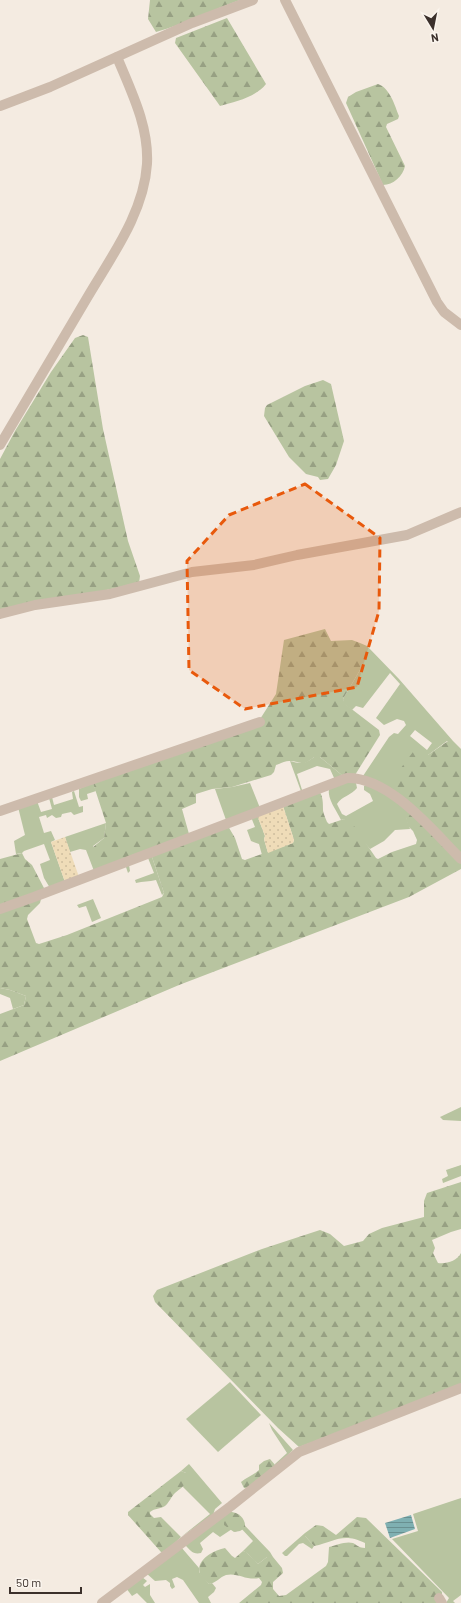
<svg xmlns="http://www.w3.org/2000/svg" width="461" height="1603" font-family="Barlow,sans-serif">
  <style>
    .green { fill: #b8c4a0; fill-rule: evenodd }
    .forest { fill: url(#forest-firs) }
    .sand { fill: url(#sand-dots) }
    .water { fill: url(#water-rules) }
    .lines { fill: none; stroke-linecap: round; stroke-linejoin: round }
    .minor { stroke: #cdbbac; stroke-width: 10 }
    .tertiary { stroke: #cdbbac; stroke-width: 10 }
    .marked { fill: #e8590c; fill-opacity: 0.2; stroke: #e8590c; stroke-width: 3; stroke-dasharray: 8 5; stroke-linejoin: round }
  </style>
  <defs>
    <pattern id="forest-firs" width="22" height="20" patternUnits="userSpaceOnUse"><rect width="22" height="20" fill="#b8c4a0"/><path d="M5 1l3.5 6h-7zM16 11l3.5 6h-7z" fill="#97a083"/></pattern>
    <pattern id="sand-dots" width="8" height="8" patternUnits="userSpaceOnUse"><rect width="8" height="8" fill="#efdcb8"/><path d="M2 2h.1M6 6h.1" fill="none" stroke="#cebd9e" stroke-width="1.8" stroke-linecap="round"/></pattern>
    <pattern id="water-rules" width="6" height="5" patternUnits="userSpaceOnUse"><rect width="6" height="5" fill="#7fb0b2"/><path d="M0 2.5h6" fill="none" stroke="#699091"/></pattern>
  </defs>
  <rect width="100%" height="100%" fill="#f4ebe1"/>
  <g class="green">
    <path d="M360,643L367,646L399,679L453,741H447L428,755L388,788L363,776L389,737L394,733L398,734L406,725L404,721L397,719L384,725L376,718L400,684L390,673L363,708L356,706L352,710L344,704L343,699L360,670ZM415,730L432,743L427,750L410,736Z"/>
    <path d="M314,757H320L343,776L335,780L330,769L317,766L297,774L303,793L302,794L290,761C301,764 305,764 314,757Z"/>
    <polygon points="93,783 96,791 87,794 88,799 81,801 79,797 79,789"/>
    <polygon points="250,783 260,808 226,820 215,789 232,787"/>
    <path d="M344,783H356L357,788C352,795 342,796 337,804L342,814L346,816L373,801L370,794L364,790V786L366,785L377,789L405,808L407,820L410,829L395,830L384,841L370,849L344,819L341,820C337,811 327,799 329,789Z"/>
    <polygon points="74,791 79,807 83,806 83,812 74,815 71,812 62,814 61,817 56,818 52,815 47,818 46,815 39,817 44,833 51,831 55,840 51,842 65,882 50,888 44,878 40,864 50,860 44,844 24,851 22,853 16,854 14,841 25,835 18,807 37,801 41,812 52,809 49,798 52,797 54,805 73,799 72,792"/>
    <polygon points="257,815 265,836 264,839 268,853 262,855 259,844 251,841 247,830 255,827 251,817"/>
    <polygon points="106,823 104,838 93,846 102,868 94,871 86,850 80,849 70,852 65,837"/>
    <path d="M151,854L164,893L162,895L156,880C149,882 143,881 136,883L135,880L154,873L148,858L129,865L130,871L128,873L125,864Z"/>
    <polygon points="93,899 101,918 92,922 86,906 79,908 77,905"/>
    <polygon points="0,988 10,990 26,996 24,1005 13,1009 10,998 0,994"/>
    <polygon points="461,1107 461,1121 443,1120 440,1117"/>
    <polygon points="461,1165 461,1176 443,1183 442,1179 448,1176 446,1170"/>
    <polygon points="230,1382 261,1415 218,1452 186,1419"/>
    <polygon points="269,1423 293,1450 276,1466 275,1464 287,1453 272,1430"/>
    <polygon points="189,1464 222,1503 215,1509 213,1515 181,1537 210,1514 183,1487 186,1473 181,1471"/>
    <polygon points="461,1498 461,1595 453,1601 455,1603 446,1603 449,1598 392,1539 418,1531 413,1514"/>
    <path d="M230,1510L270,1552L273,1557H267L258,1564C252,1560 249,1553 243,1551L253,1541L238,1525L220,1537L213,1532L200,1543L203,1549L201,1553C193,1555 190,1550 185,1545Z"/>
    <polygon points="305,1533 305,1536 314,1546 312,1549 303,1543 299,1544 287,1556 285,1556 282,1553"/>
    <polygon points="181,1547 199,1568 199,1572 209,1584 212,1583 216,1588 214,1592 208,1597 211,1603 199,1603 183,1580 177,1577 172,1579 175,1587 172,1589 170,1586 170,1583 166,1580 155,1581 146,1573"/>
    <polygon points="142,1577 147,1581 143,1585 145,1587 150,1584 150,1595 155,1603 147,1603 137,1593 132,1596 126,1588"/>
  </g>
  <g class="forest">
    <path d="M150,0H240C212,10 185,24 156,32L148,19Z"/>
    <path d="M227,18L266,84C256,97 235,102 220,106L175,43L176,38Z"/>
    <path d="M378,84C390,88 395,106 399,116L398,119L387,124L386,127L405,166C403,176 393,185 383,185L346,103L348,97L356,92Z"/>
    <polygon points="83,335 88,337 103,429 128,541 140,576 139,583 0,613 0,459 15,431 51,372 75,338"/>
    <polygon points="323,380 331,384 344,441 336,465 328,479 320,480 318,477 306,474 289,457 264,416 265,408 267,405 305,386"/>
    <path d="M325,629L331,641L352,640L360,643V670L343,699L345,704L379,730L380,735L355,775L343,776L320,757H314C301,768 302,761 289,761C285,761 279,764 276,765L274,772L271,775L232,787L212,789L196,794V803L182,809L189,834L102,868L99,866L92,848L104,838L106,823L93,783L255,727L276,694L284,640Z"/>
    <path d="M448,741H453L461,749V869L409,897L179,985L0,1061V1014L24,1005L26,996L10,990L0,988V859L22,853L25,859L32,865L44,888L40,903L28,915L27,919L36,943L39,944L67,935L162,897L164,893L151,854L228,826L235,838L242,859L245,860L293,843L294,840L283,806L319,791C323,796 323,803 323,810C323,813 326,819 327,822L329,824L344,819L352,823L376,858L378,859L392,852L416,844L417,840L413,831L408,826L401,796L388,788V785L413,752L419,750L428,755Z"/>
    <path d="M461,1182V1229L451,1232L432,1240L435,1248L433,1253L438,1263C447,1264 457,1261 461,1253V1386L299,1447L278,1428L155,1302L153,1296L157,1290L262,1249L320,1230L330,1234L344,1246L363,1241L369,1234L382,1228L424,1217V1201L427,1193Z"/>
    <path d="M270,1459L276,1466L250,1488H244L241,1482C247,1477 254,1475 259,1470V1465L264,1461Z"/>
    <path d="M181,1471L186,1473C190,1484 182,1487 175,1493C171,1497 169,1503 165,1506C160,1509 155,1508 150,1512V1514L154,1518L161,1517L181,1537L164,1553L161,1552L128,1515V1512Z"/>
    <path d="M230,1512C239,1512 246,1519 245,1528L240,1531L234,1532L224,1525V1519Z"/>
    <path d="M357,1517L366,1518L442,1592V1603H239L261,1585L262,1582L259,1578C247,1581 237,1572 226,1575C220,1577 216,1583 209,1584C206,1581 202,1578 200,1574C195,1560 214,1550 225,1548L232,1556L235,1558L243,1551L246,1552L258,1564L267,1557H273L282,1568L283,1573L273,1582V1589L279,1596L286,1595L326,1566L328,1562L329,1547C336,1545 346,1541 353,1543C357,1545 359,1548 365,1548V1543C342,1532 335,1542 314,1546L305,1536V1533L316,1525L323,1526L336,1535Z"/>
  </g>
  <g class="sand">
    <polygon points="283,806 294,840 293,843 268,853 264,839 265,836 257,815"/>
    <polygon points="65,837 79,877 65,882 51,842"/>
  </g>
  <polygon class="water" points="411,1515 415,1529 390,1538 385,1523"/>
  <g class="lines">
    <g class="minor">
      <polyline points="285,0 437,302 444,312 461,325"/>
      <polyline points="0,614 35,605 110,594 192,572 254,565 297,555 407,535 461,512"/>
      <polyline points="0,811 260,722"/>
      <path d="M0,909L34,897L347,778C390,777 433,831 461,859"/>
      <polyline points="439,1598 442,1603"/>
      <polyline points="102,1603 231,1506 299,1452 461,1388"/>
    </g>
    <g class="tertiary">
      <polyline points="0,106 50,87 192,23 253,0"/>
      <path d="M0,445C29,396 58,347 87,298C111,257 144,213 147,164C149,126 131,91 117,57"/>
    </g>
  </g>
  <path class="marked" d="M305,484L380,538L379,611L357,687L245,709L189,670L187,561L229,515Z"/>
  <g transform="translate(433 28) rotate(170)" stroke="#fbf5ee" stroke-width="3" paint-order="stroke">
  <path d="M0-3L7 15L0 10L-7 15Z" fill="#3b302b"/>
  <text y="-6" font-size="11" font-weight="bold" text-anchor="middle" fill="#3b302b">N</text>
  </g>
  <path d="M10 1587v6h71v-6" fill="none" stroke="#3b302b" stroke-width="2"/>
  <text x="16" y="1587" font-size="12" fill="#3b302b" stroke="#fbf5ee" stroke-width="3" paint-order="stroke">50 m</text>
</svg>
